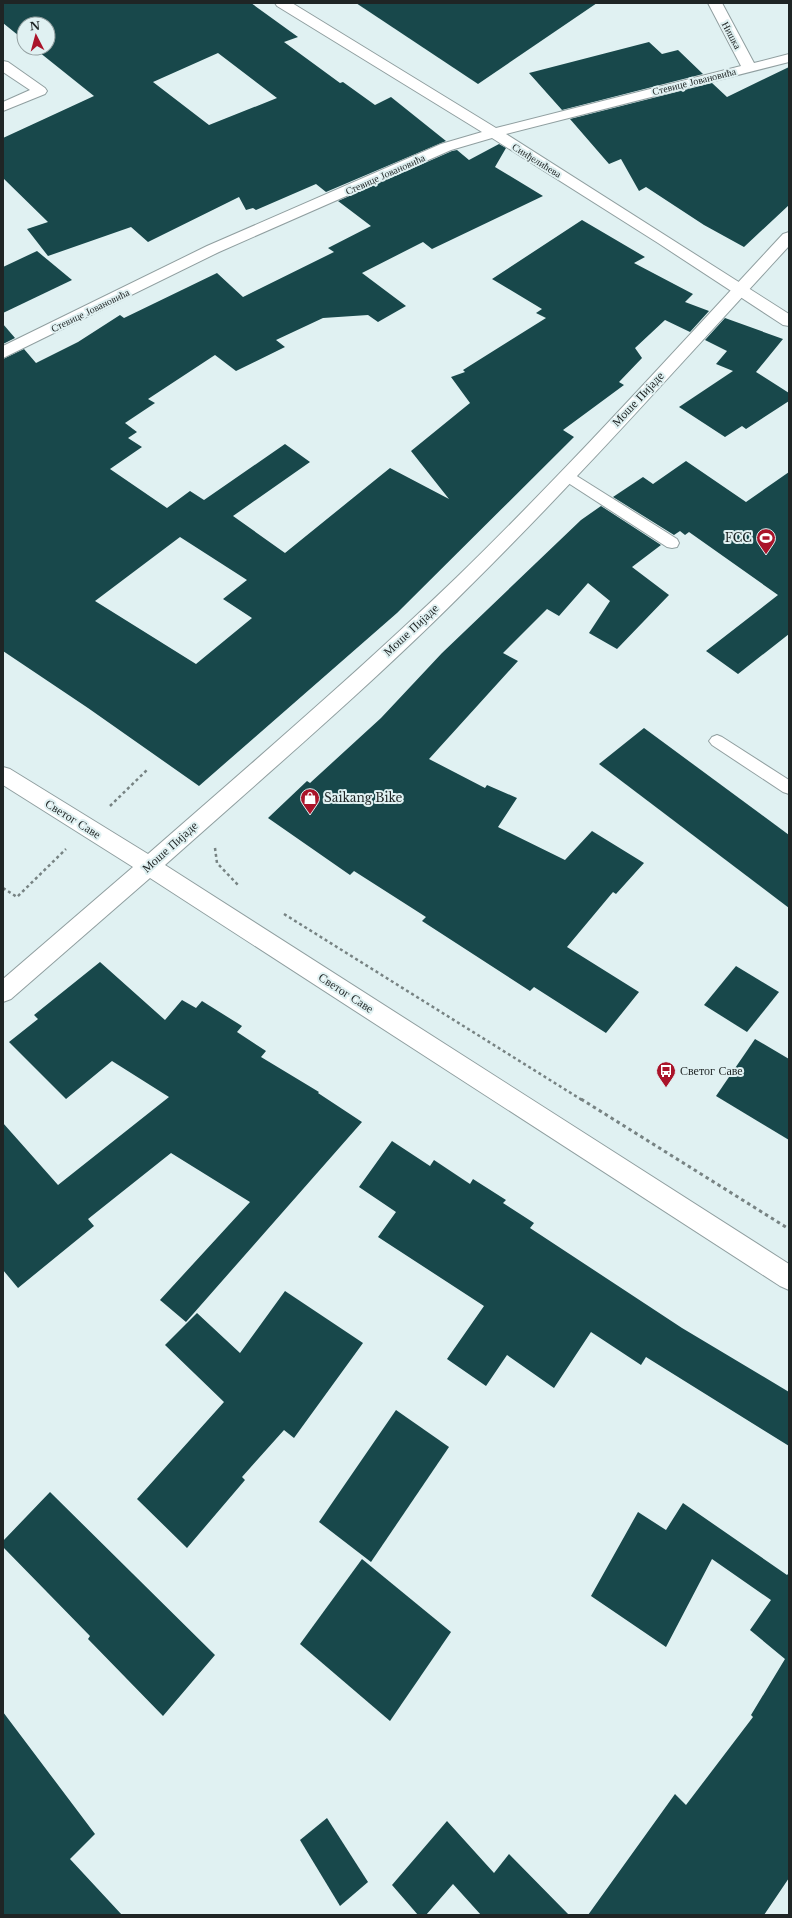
<svg xmlns="http://www.w3.org/2000/svg" width="792" height="1918" font-family="'Libre Baskerville',serif">
  <style>
    .building { fill: #18484b; fill-rule: evenodd }
    .lines { fill: none; stroke-linecap: round; stroke-linejoin: round }
    .lane-casing { stroke: #909fa0; stroke-width: 2 }
    .street-casing { stroke: #909fa0; stroke-width: 2 }
    .secondary-casing { stroke: #909fa0; stroke-width: 2 }
    .path-far1 { stroke: #778383; stroke-width: 2.5; stroke-dasharray: 3 3; stroke-linecap: butt }
    .path { stroke: #778383; stroke-width: 3; stroke-dasharray: 3.5 3.5; stroke-linecap: butt }
    .lane { fill: #fff; fill-rule: evenodd }
    .street { fill: #fff; fill-rule: evenodd }
    .secondary { fill: #fff; fill-rule: evenodd }
    .labels { text-anchor: middle; stroke-width: 4; stroke-linejoin: round; paint-order: stroke }
    .far-street-label { font-size: 10px; fill: #1f2525; stroke: #e0f1f2 }
    .street-label { font-size: 12px; fill: #1f2525; stroke: #e0f1f2 }
    .poi-label { font-size: 12px; fill: #1f2525; stroke: #e0f1f2; text-anchor: start }
  </style>
  <rect width="100%" height="100%" fill="#e0f1f2"/>
  <g class="building">
    <path d="M3,3H251L298,37L284,42L340,83L343,82L375,105L391,97L446,141L326,192L316,184L256,210L253,208L246,210L239,197L148,242L131,227L48,256L27,229L48,222L3,178V138L94,96L34,48H48V24H24V40L3,23ZM218,53L277,98L209,125L153,82Z"/>
    <polygon points="356,3 597,3 478,84"/>
    <polygon points="649,42 662,54 678,50 703,74 562,110 529,73"/>
    <polygon points="789,67 789,205 744,247 704,225 646,187 639,191 621,159 609,164 570,119 712,83 727,97"/>
    <path d="M499,144L506,148L495,167L543,196L432,249L423,242L362,273L406,306L378,322L368,315L323,318L276,340L285,347L236,371L215,355L148,399L155,403L125,423L137,432L128,438L142,447L110,469L167,508L190,491L204,500L285,444L310,462L233,516L285,553L390,468L449,499L411,451L470,403L451,377L465,372L463,370L546,318L536,313L542,309L492,279L582,220L645,257L634,263L693,294L685,302L709,311L690,332L665,320L635,348L642,358L619,382L624,385L563,430L574,437L397,613L199,786L88,708L3,651V359L24,349L36,363L78,342L120,315L124,318L217,273L243,297L334,252L328,248L371,226L338,201L452,151L457,150L469,160ZM180,537L247,580L223,599L252,618L196,664L95,601Z"/>
    <polygon points="37,251 72,280 3,313 3,267"/>
    <polygon points="725,318 783,339 756,372 789,393 789,401 746,429 742,426 725,437 679,407 733,371 716,364 727,351 705,340"/>
    <polygon points="3,324 15,338 3,344"/>
    <polygon points="686,461 746,502 789,472 789,634 738,674 706,651 778,595 689,532 685,535 680,531 674,535 613,497 643,477 653,484"/>
    <polygon points="601,506 661,545 632,567 669,595 617,649 589,633 610,601 588,583 559,616 547,609 503,653 518,661 429,759 485,788 487,785 517,798 498,827 565,860 592,831 644,863 616,894 613,892 567,947 639,992 606,1033 534,987 530,991 422,921 426,917 354,871 350,875 268,818 307,781 310,783 381,718 442,653 581,520"/>
    <polygon points="644,728 789,835 789,908 599,764"/>
    <polygon points="100,962 165,1020 182,1000 196,1008 202,1001 242,1026 237,1032 266,1051 261,1057 319,1092 318,1093 362,1122 186,1322 160,1300 250,1202 171,1153 88,1219 94,1226 18,1288 3,1270 3,1123 58,1185 169,1097 112,1061 66,1099 9,1042 38,1019 34,1015"/>
    <polygon points="736,966 779,992 747,1032 704,1005"/>
    <polygon points="755,1039 789,1059 789,1140 716,1096"/>
    <polygon points="392,1141 430,1166 434,1160 470,1184 473,1179 506,1200 503,1203 534,1223 530,1228 682,1328 789,1392 789,1446 646,1357 641,1365 591,1332 554,1388 507,1355 486,1386 447,1359 484,1306 378,1237 396,1212 359,1187"/>
    <polygon points="285,1291 363,1343 294,1438 284,1430 242,1477 245,1480 187,1548 137,1499 224,1402 165,1345 197,1313 240,1353"/>
    <polygon points="396,1410 449,1447 371,1562 319,1522"/>
    <polygon points="50,1492 215,1655 163,1716 88,1639 90,1636 3,1547 3,1541"/>
    <polygon points="683,1503 787,1575 789,1573 789,1878 764,1915 588,1915 675,1794 686,1805 753,1717 751,1715 785,1659 750,1630 771,1600 712,1559 666,1647 591,1596 638,1512 666,1530"/>
    <polygon points="362,1559 451,1632 390,1721 300,1644"/>
    <polygon points="3,1712 95,1834 70,1859 122,1915 3,1915"/>
    <polygon points="327,1818 368,1882 340,1906 300,1840"/>
    <polygon points="447,1821 494,1873 509,1854 569,1915 481,1915 453,1884 426,1915 418,1915 392,1885"/>
  </g>
  <g class="lines">
    <g class="lane-casing">
      <g id="lane">
        <polygon points="567,471 572,473 677,539 679,543 677,547 672,548 667,547 562,479 560,476 562,473"/>
        <polygon points="717,735 722,737 789,780 789,794 783,792 712,745 709,741 712,737"/>
      </g>
    </g>
    <g class="street-casing">
      <g id="street">
        <polygon points="275,3 292,3 496,128 741,66 708,3 722,3 754,63 789,54 789,62 506,134 789,314 789,326 783,325 658,243 492,138 451,150 219,252 3,358 3,346 207,246 441,144 482,132 277,6"/>
        <polygon points="3,61 8,62 45,88 47,91 45,94 3,111 3,102 30,90 3,72"/>
      </g>
    </g>
    <g class="secondary-casing">
      <path id="secondary" d="M789,232V246C684,360 581,476 471,585C374,683 268,773 165,865L789,1264V1290L780,1286L150,878L11,999L3,1002V979L133,867L3,785V767L10,769L148,854C252,763 357,673 457,577C570,467 676,349 783,234Z"/>
    </g>
    <g class="path-far1">
      <polyline points="110,806 148,769"/>
      <polyline points="215,848 217,863 239,886"/>
      <polyline points="3,888 17,897 66,849"/>
      <polyline points="284,914 582,1100"/>
    </g>
    <polyline class="path" points="581,1099 789,1229"/>
    <use href="#lane" class="lane"/>
    <use href="#street" class="street"/>
    <use href="#secondary" class="secondary"/>
  </g>
  <defs>
    <g id="stadium-pin" transform="scale(1)"><path d="M0 17L-7.5 6A9.5 9.5 0 1 1 7.5 6Z" fill="#aa142a" stroke="#e0f1f2"/><path d="M0-5a6.5 5 0 1 0 0 10a6.5 5 0 1 0 0-10ZM-3.5-1.8h7v3.6h-7Z" fill="#fff"/></g>
    <g id="shop-pin" transform="scale(1)"><path d="M0 17L-7.5 6A9.5 9.5 0 1 1 7.5 6Z" fill="#aa142a" stroke="#e0f1f2"/><path d="M-5-2.5h2.3a2.7 3.5 0 0 1 5.4 0H5L5.5 6h-11ZM-1.5-2.5h3a1.5 2.3 0 0 0-3 0Z" fill="#fff"/></g>
    <g id="bus-pin" transform="scale(1)"><path d="M0 17L-7.5 6A9.5 9.5 0 1 1 7.5 6Z" fill="#aa142a" stroke="#e0f1f2"/><path d="M-5-6H5V4H4V6H2V4H-2V6H-4V4H-5ZM-3.5-4V0h7V-4ZM-3.5 1.2v1.5H-2V1.2ZM2 1.2v1.5H3.5V1.2Z" fill="#fff"/></g>
  </defs>
  <g fill-rule="evenodd">
    <use href="#stadium-pin" x="766" y="538"/>
    <use href="#shop-pin" x="310" y="798"/>
    <use href="#bus-pin" x="666" y="1071"/>
  </g>
  <g class="labels">
    <g class="far-street-label">
      <text transform="translate(732 35) rotate(62)" y="4">Нишка</text>
      <text transform="translate(694 81) rotate(-14)" y="4">Стевице Јовановића</text>
      <text transform="translate(537 160) rotate(32)" y="4">Синђелићева</text>
      <text transform="translate(385 174) rotate(-24)" y="4">Стевице Јовановића</text>
      <text transform="translate(90 310) rotate(-26)" y="4">Стевице Јовановића</text>
    </g>
    <g class="street-label">
      <text transform="translate(638 399) rotate(-47)" y="4">Моше Пијаде</text>
      <text transform="translate(411 630) rotate(-43)" y="4">Моше Пијаде</text>
      <text transform="translate(73 819) rotate(32)" y="4">Светог Саве</text>
      <text transform="translate(170 847) rotate(-42)" y="4">Моше Пијаде</text>
      <text transform="translate(346 993) rotate(33)" y="4">Светог Саве</text>
    </g>
    <g class="poi-label">
      <text x="752" y="542" text-anchor="end">FCC</text>
      <text x="324" y="802">Saikang Bike</text>
      <text x="680" y="1075">Светог Саве</text>
    </g>
  </g>
  <rect width="792" height="1918" fill="none" stroke="#1f2525" stroke-width="8"/>
  <g transform="translate(36 36) rotate(354)"><circle r="19" fill="#e0f1f2" stroke="#939fa0"/>
  <path d="M0-3L7 15L0 10L-7 15Z" fill="#aa142a"/>
  <text y="-6" font-size="11" font-weight="bold" text-anchor="middle" fill="#1f2525">N</text>
  </g>
</svg>
